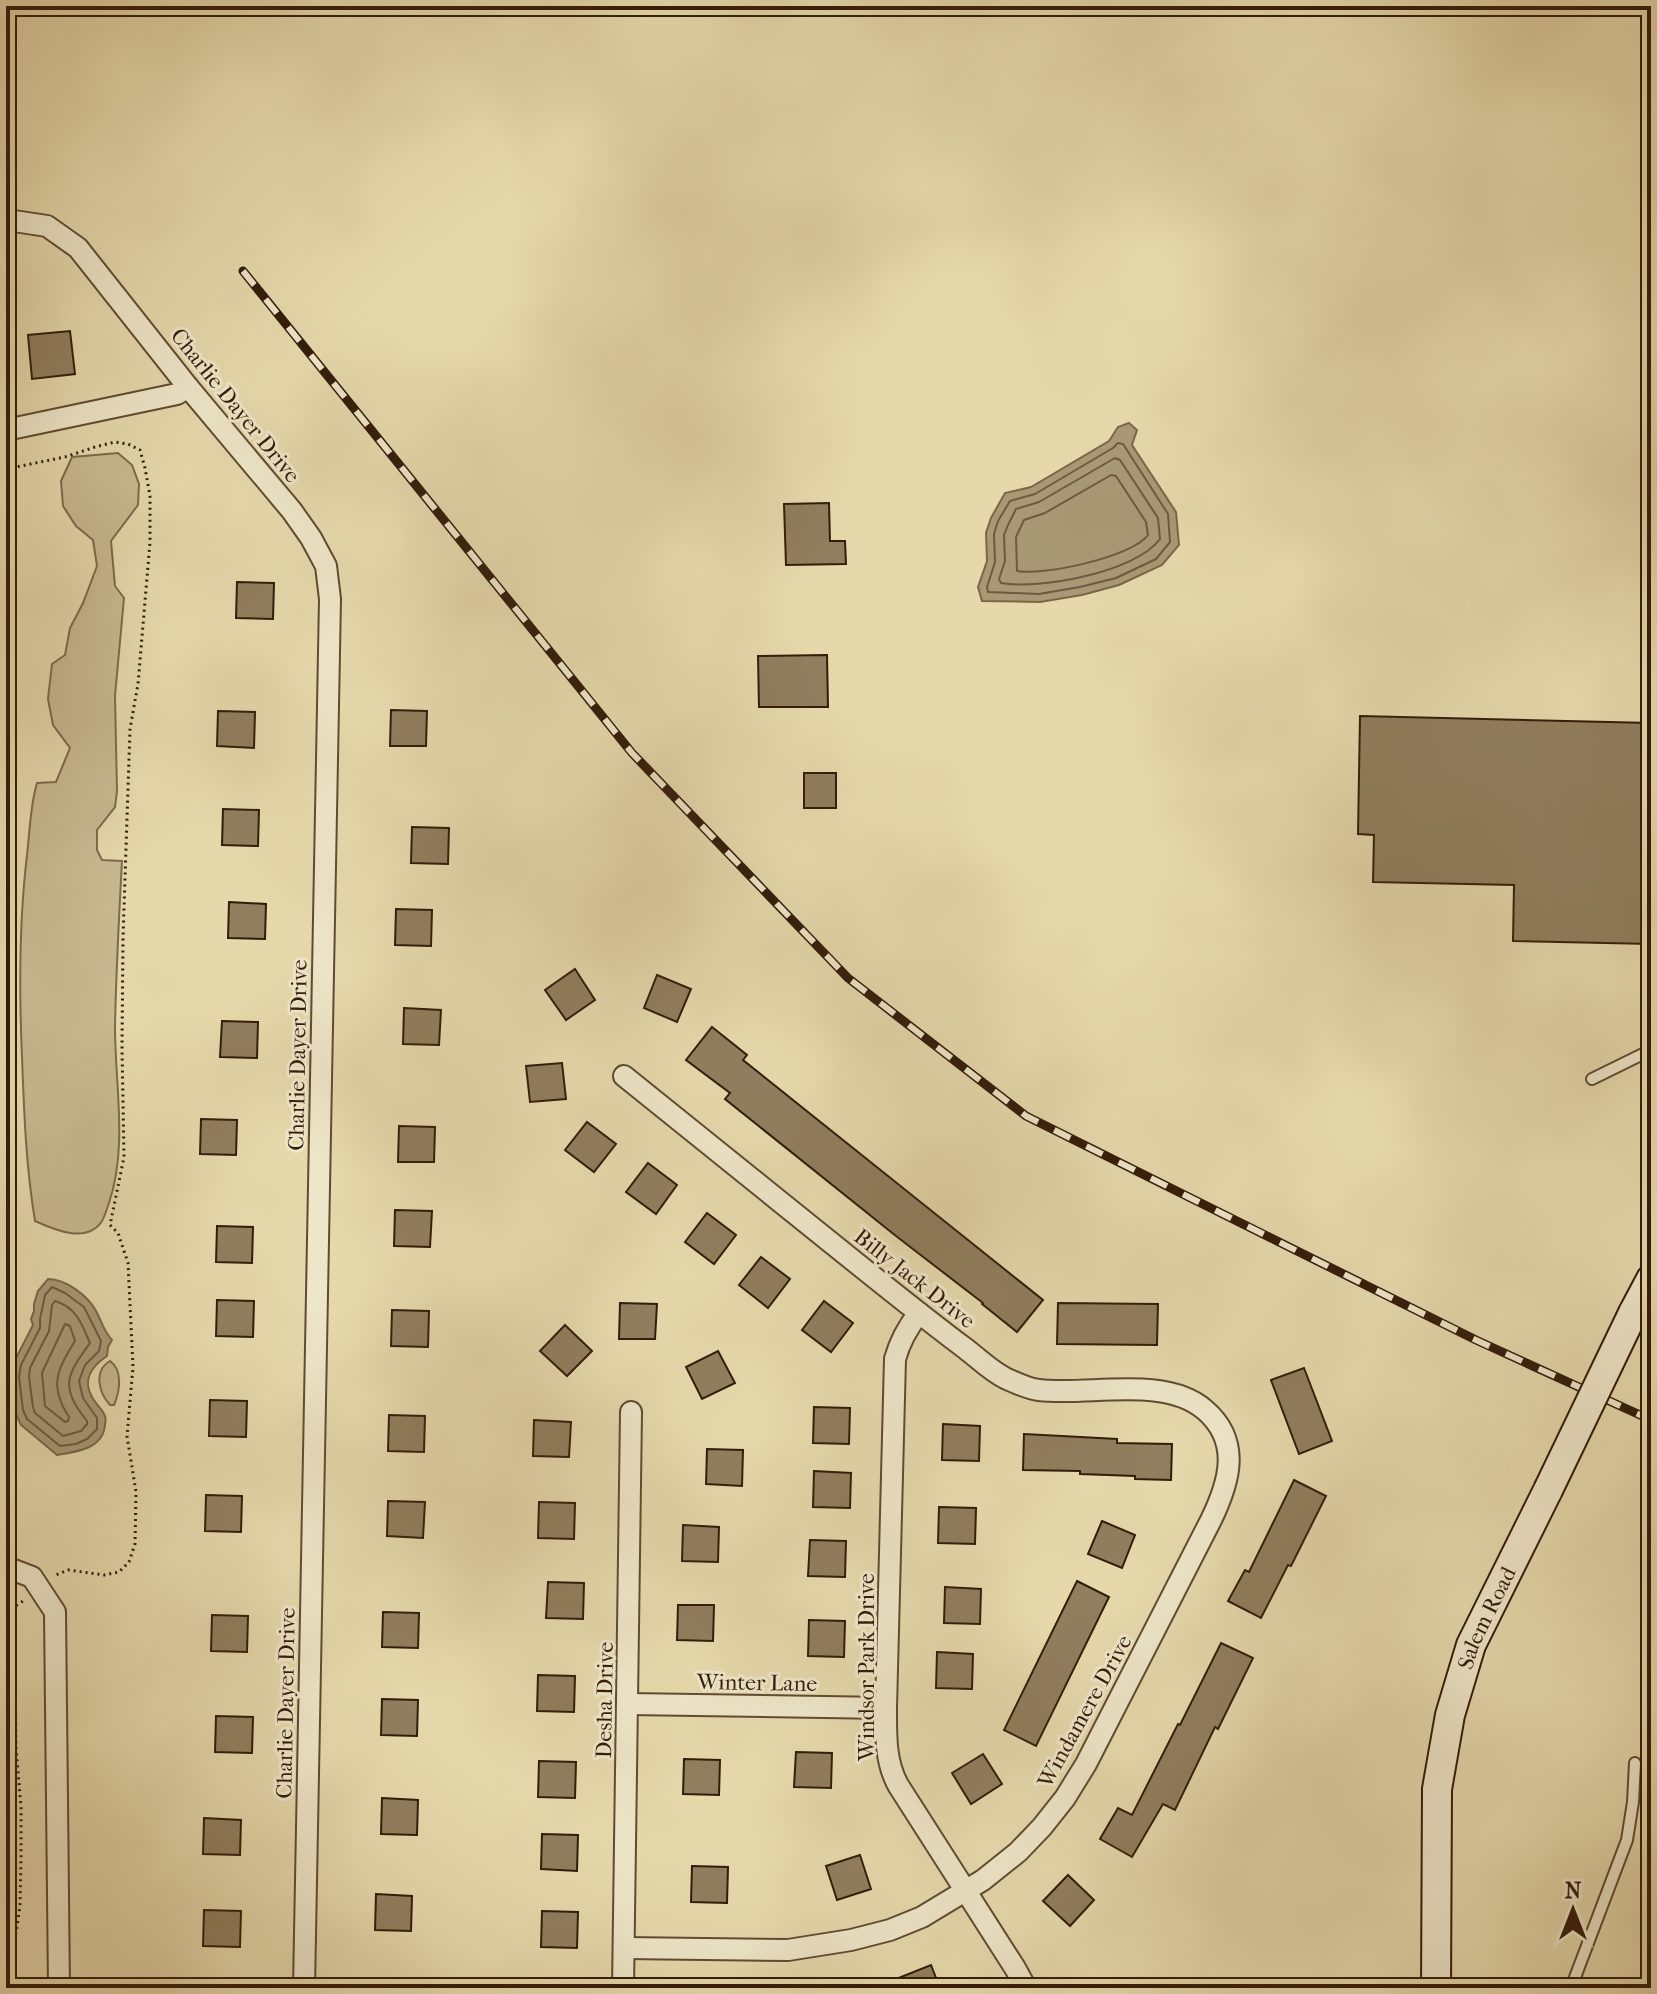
<svg xmlns="http://www.w3.org/2000/svg" width="1657" height="1994" font-family="'IM FELL French Canon',serif">
  <style>
    .green { fill: #c7b990; stroke: #7d6a4d; stroke-width: 2 }
    .water { fill: #a89975; stroke: #79674a; stroke-width: 2 }
    .lines { fill: none; stroke-linecap: round; stroke-linejoin: round }
    .shore { stroke: #6e5a40; stroke-width: 2 }
    .building { fill: #907e5e; stroke: #331c0a; stroke-width: 2 }
    .service-casing { stroke: #604b32; stroke-width: 14 }
    .minor-casing { stroke: #604b32; stroke-width: 24 }
    .secondary-casing { stroke: #331c0a; stroke-width: 32 }
    .path { stroke: #331c0a; stroke-width: 3; stroke-dasharray: 2 4; stroke-linecap: butt }
    .service { stroke: #eee6c9; stroke-width: 10 }
    .minor { stroke: #eee6c9; stroke-width: 20 }
    .secondary { stroke: #eee6c9; stroke-width: 28 }
    .rail-casing { stroke: #331c0a; stroke-width: 9 }
    .rail { stroke: #eee6c9; stroke-width: 6; stroke-dasharray: 18; stroke-linecap: butt }
    .secondary-bridge-casing { stroke: #331c0a; stroke-width: 32; stroke-linecap: butt }
    .secondary-bridge { stroke: #eee6c9; stroke-width: 28 }
    .labels { text-anchor: middle; stroke-width: 6; stroke-linejoin: round; paint-order: stroke }
    .street-label { font-size: 22px; fill: #331c0a; stroke: #eee6c9 }
  </style>
  <rect width="100%" height="100%" fill="#e5d9ac"/>
  <filter id="stains"><feTurbulence type="fractalNoise" baseFrequency=".0025" numOctaves="4"/><feColorMatrix values="0 0 0 0 .2 0 0 0 0 .09 0 0 0 0 .02 0 0 0 .5 -.17"/></filter>
  <radialGradient id="worn" r=".72"><stop offset=".6" stop-color="#630" stop-opacity="0"/><stop offset="1" stop-color="#630" stop-opacity=".3"/></radialGradient>
  <g class="green">
    <path d="M118,453L132,465L139,484L138,505L111,541L115,586L124,598L115,696L117,791L115,807L97,830V850L102,860L122,861C119,917 116,972 115,1027C115,1085 128,1147 109,1203C107,1208 105,1216 102,1221C87,1244 55,1230 35,1221C26,1167 24,1112 22,1057C19,989 19,922 27,855C30,831 30,806 37,783L56,782L70,748L53,725L48,699L52,664L65,655L70,628L83,603L97,566L93,540L76,526L63,506L61,481L72,457Z"/>
    <path d="M110,1361C123,1370 120,1391 114,1405H110C99,1393 93,1371 110,1361Z"/>
  </g>
  <g class="water">
    <polygon points="1129,423 1137,430 1132,445 1176,512 1179,545 1162,565 1119,585 1082,595 1040,602 982,601 978,587 987,561 986,533 991,518 1005,493 1031,487 1109,441 1118,427"/>
    <path d="M48,1279C66,1279 88,1296 96,1311C102,1322 104,1332 112,1340L108,1347L107,1356C92,1366 82,1380 92,1397C95,1403 100,1407 103,1412C106,1417 106,1419 105,1425C103,1449 76,1452 57,1455L21,1425L15,1412L11,1376L13,1364L33,1325L31,1319L34,1311V1304L38,1291Z"/>
  </g>
  <g class="lines">
    <g class="shore">
      <polygon points="1118,443 1123,444 1168,514 1170,542 1156,559 1116,578 1080,587 1039,594 988,592 987,587 995,562 994,534 998,521 1010,501 1035,494 1113,448"/>
      <path d="M1115,458L1120,460L1158,518L1160,539C1136,572 1039,590 1001,583L999,579L1005,561L1004,535L1008,525L1016,509L1039,502Z"/>
      <path d="M1111,475L1116,476L1146,522L1148,535C1132,557 1043,576 1017,571L1016,537L1024,520L1045,513Z"/>
      <polygon points="52,1287 65,1293 84,1307 101,1341 99,1351 85,1365 79,1381 83,1398 97,1418 97,1429 87,1439 76,1444 60,1446 27,1419 23,1410 19,1377 21,1365 40,1328 40,1319 45,1295"/>
      <path d="M55,1301C76,1307 82,1324 90,1343C67,1375 59,1386 87,1421V1424L81,1431L63,1436L35,1413L33,1407L29,1377L30,1368L49,1331L52,1305Z"/>
      <path d="M65,1324L70,1326L75,1341C58,1369 48,1385 69,1417L68,1421L65,1422L45,1406L42,1373Z"/>
    </g>
  </g>
  <g class="building">
    <polygon points="70,331 75,374 32,379 28,335"/>
    <polygon points="829,503 830,541 845,541 846,564 786,565 784,504"/>
    <polygon points="237,582 274,583 273,619 236,618"/>
    <polygon points="827,655 828,707 759,707 758,656"/>
    <polygon points="391,710 427,711 426,746 390,746"/>
    <polygon points="218,711 255,712 254,748 217,746"/>
    <polygon points="1360,716 1651,723 1651,944 1513,941 1514,885 1373,882 1374,835 1358,834"/>
    <rect x="804" y="773" width="32" height="35"/>
    <polygon points="223,809 259,810 258,846 222,845"/>
    <polygon points="412,827 449,828 448,864 411,863"/>
    <polygon points="229,902 266,904 265,939 228,938"/>
    <polygon points="396,909 432,910 431,946 395,945"/>
    <polygon points="575,969 595,1000 566,1020 545,990"/>
    <polygon points="657,975 691,989 677,1022 644,1008"/>
    <polygon points="404,1008 441,1010 439,1045 403,1044"/>
    <polygon points="222,1021 258,1022 257,1058 220,1057"/>
    <polygon points="712,1027 747,1055 743,1060 1043,1300 1017,1332 982,1304 983,1303 896,1236 725,1099 730,1093 686,1060"/>
    <polygon points="562,1063 566,1099 530,1102 526,1066"/>
    <polygon points="201,1119 237,1120 236,1155 200,1154"/>
    <polygon points="587,1122 616,1144 594,1172 565,1150"/>
    <polygon points="399,1126 435,1127 434,1162 398,1162"/>
    <polygon points="648,1163 677,1185 656,1214 626,1192"/>
    <polygon points="395,1210 432,1211 430,1247 394,1246"/>
    <polygon points="707,1213 736,1235 714,1264 685,1242"/>
    <polygon points="217,1226 253,1227 252,1263 216,1262"/>
    <polygon points="761,1257 790,1279 768,1308 739,1285"/>
    <polygon points="217,1300 254,1301 253,1337 216,1336"/>
    <polygon points="824,1301 853,1323 831,1352 802,1330"/>
    <polygon points="620,1303 657,1304 655,1339 619,1339"/>
    <polygon points="1058,1303 1158,1304 1157,1345 1057,1344"/>
    <polygon points="392,1310 429,1311 428,1347 391,1346"/>
    <polygon points="565,1325 592,1351 567,1376 540,1351"/>
    <polygon points="718,1351 735,1383 702,1399 686,1367"/>
    <polygon points="1304,1368 1332,1441 1299,1454 1271,1380"/>
    <polygon points="210,1400 247,1401 246,1437 209,1436"/>
    <polygon points="814,1407 850,1408 849,1444 813,1443"/>
    <polygon points="389,1415 425,1416 424,1452 388,1451"/>
    <polygon points="534,1420 571,1422 569,1457 533,1456"/>
    <polygon points="943,1424 980,1426 979,1461 942,1460"/>
    <polygon points="1024,1434 1117,1439 1117,1443 1172,1444 1171,1480 1135,1479 1135,1476 1080,1474 1080,1471 1023,1470"/>
    <polygon points="707,1449 743,1450 742,1486 706,1484"/>
    <polygon points="814,1471 851,1473 850,1508 813,1507"/>
    <polygon points="1294,1480 1326,1496 1291,1566 1288,1565 1261,1618 1228,1601 1245,1570 1249,1572"/>
    <polygon points="206,1495 242,1496 241,1532 205,1531"/>
    <polygon points="388,1501 425,1502 423,1538 387,1536"/>
    <polygon points="539,1502 575,1503 574,1539 538,1538"/>
    <polygon points="939,1507 976,1508 975,1544 938,1543"/>
    <polygon points="1102,1521 1135,1535 1122,1568 1088,1554"/>
    <polygon points="683,1525 719,1527 718,1562 682,1561"/>
    <polygon points="810,1540 846,1541 845,1577 808,1576"/>
    <polygon points="1077,1581 1109,1597 1036,1746 1004,1730"/>
    <polygon points="548,1582 584,1583 583,1619 546,1618"/>
    <polygon points="945,1587 981,1589 980,1624 944,1623"/>
    <polygon points="678,1605 714,1605 713,1641 677,1640"/>
    <polygon points="383,1612 419,1613 418,1648 382,1647"/>
    <polygon points="212,1615 248,1616 247,1652 211,1651"/>
    <polygon points="809,1620 845,1621 844,1657 808,1656"/>
    <polygon points="1221,1643 1253,1658 1218,1729 1215,1727 1175,1810 1163,1804 1132,1857 1100,1839 1118,1808 1132,1815 1178,1724 1180,1725"/>
    <polygon points="937,1652 973,1654 972,1689 936,1688"/>
    <polygon points="538,1675 575,1676 574,1712 537,1711"/>
    <polygon points="382,1699 418,1700 417,1736 381,1735"/>
    <polygon points="216,1716 253,1717 252,1753 215,1752"/>
    <polygon points="796,1752 832,1753 831,1788 794,1787"/>
    <polygon points="983,1754 1002,1784 971,1804 952,1773"/>
    <polygon points="684,1759 720,1760 719,1795 683,1794"/>
    <polygon points="539,1761 576,1762 575,1798 538,1797"/>
    <polygon points="382,1798 418,1800 417,1835 381,1834"/>
    <polygon points="204,1818 241,1820 240,1855 203,1854"/>
    <polygon points="542,1834 578,1835 577,1871 541,1869"/>
    <polygon points="860,1855 871,1889 837,1900 826,1866"/>
    <polygon points="692,1866 728,1867 727,1903 691,1902"/>
    <polygon points="1068,1875 1094,1900 1070,1926 1043,1901"/>
    <polygon points="376,1894 412,1896 411,1931 375,1930"/>
    <polygon points="204,1910 241,1911 240,1947 203,1946"/>
    <polygon points="542,1911 578,1912 577,1948 541,1947"/>
    <polygon points="931,1965 940,1988 876,1988 876,1987"/>
  </g>
  <g class="lines">
    <g class="service-casing">
      <g id="service">
        <polyline points="1592,1079 1651,1050"/>
        <polyline points="1571,1988 1627,1840 1633,1802 1635,1763"/>
      </g>
    </g>
    <g class="minor-casing">
      <g id="minor">
        <polyline points="6,221 14,221 47,226 78,248 188,387 292,511 311,538 326,566 330,599 304,1988"/>
        <polyline points="6,430 177,394 188,387"/>
        <path d="M919,1313C907,1328 900,1341 895,1359L886,1708C886,1735 885,1761 898,1785L1015,1968L1026,1988"/>
        <polyline points="6,1567 32,1577 55,1612 59,1988"/>
        <polyline points="628,1704 886,1708"/>
        <path d="M624,1948L788,1950L851,1940L890,1930L922,1917L965,1891L983,1880L1018,1852L1042,1827L1065,1798L1086,1764L1211,1520C1229,1483 1242,1442 1205,1410C1165,1375 1089,1396 1039,1390C1028,1389 1016,1383 1005,1378C991,1371 979,1359 966,1349C935,1326 905,1302 875,1278C791,1211 708,1143 624,1076"/>
        <polyline points="623,1988 631,1412"/>
      </g>
    </g>
    <g class="secondary-casing">
      <g id="secondary">
        <polyline points="1633,1313 1651,1279"/>
        <path id="s1" d="M1436,1988L1437,1789L1450,1715L1471,1645L1548,1490"/>
      </g>
    </g>
    <g class="path">
      <polyline points="6,469 65,457 95,447 115,442 128,444 140,450 145,468 150,496 150,542 138,684 130,729 123,938 122,1048 124,1157 110,1225 118,1233 128,1263 133,1367 127,1436 136,1492 135,1544 129,1562 119,1572 104,1575 68,1570 53,1576"/>
      <polyline points="6,1612 23,1601"/>
      <polyline points="6,1630 14,1641 15,1667 16,1748 21,1807 21,1857 20,1906 16,1933 6,1958"/>
    </g>
    <use href="#service" class="service"/>
    <use href="#minor" class="minor"/>
    <use href="#secondary" class="secondary"/>
    <g class="rail-casing">
      <polyline id="rail" points="243,271 632,753 848,978 1026,1116 1476,1340 1651,1420"/>
    </g>
    <use href="#rail" class="rail"/>
    <g class="secondary-bridge-casing">
      <polyline id="secondary-bridge" points="1548,1490 1633,1313"/>
    </g>
    <use href="#secondary-bridge" class="secondary-bridge"/>
  </g>
  <g class="labels">
    <g class="street-label">
      <text transform="translate(236 405) rotate(51)" y="8">Charlie Dayer Drive</text>
      <text transform="translate(297 1055) rotate(-89)" y="8">Charlie Dayer Drive</text>
      <text transform="translate(915 1278) rotate(38)" y="8">Billy Jack Drive</text>
      <text dy="8" stroke="none"><textPath href="#s1" startOffset="378">Salem Road</textPath></text>
      <text transform="translate(866 1667) rotate(-90)" y="8">Windsor Park Drive</text>
      <text transform="translate(757 1682) rotate(1)" y="8">Winter Lane</text>
      <text transform="translate(604 1700) rotate(-89)" y="8">Desha Drive</text>
      <text transform="translate(285 1703) rotate(-89)" y="8">Charlie Dayer Drive</text>
      <text transform="translate(1084 1711) rotate(-61)" y="8">Windamere Drive</text>
    </g>
  </g>
  <rect width="1657" height="1994" fill="none" stroke="#e5d9ac" stroke-width="32"/>
  <rect x="8" y="8" width="1641" height="1978" fill="none" stroke="#331c0a" stroke-width="4"/>
  <rect x="16" y="16" width="1625" height="1962" fill="none" stroke="#331c0a" stroke-width="2"/>
  <g transform="translate(1573 1910)" stroke="#eee6c9" stroke-width="6" paint-order="stroke">
  <path d="M0-6L14 30L0 20L-14 30Z" fill="#331c0a"/>
  <text y="-12" font-size="22" font-weight="bold" text-anchor="middle" fill="#331c0a">N</text>
  </g>
  <rect width="100%" height="100%" filter="url(#stains)"/>
  <rect width="100%" height="100%" fill="url(#worn)"/>
</svg>
